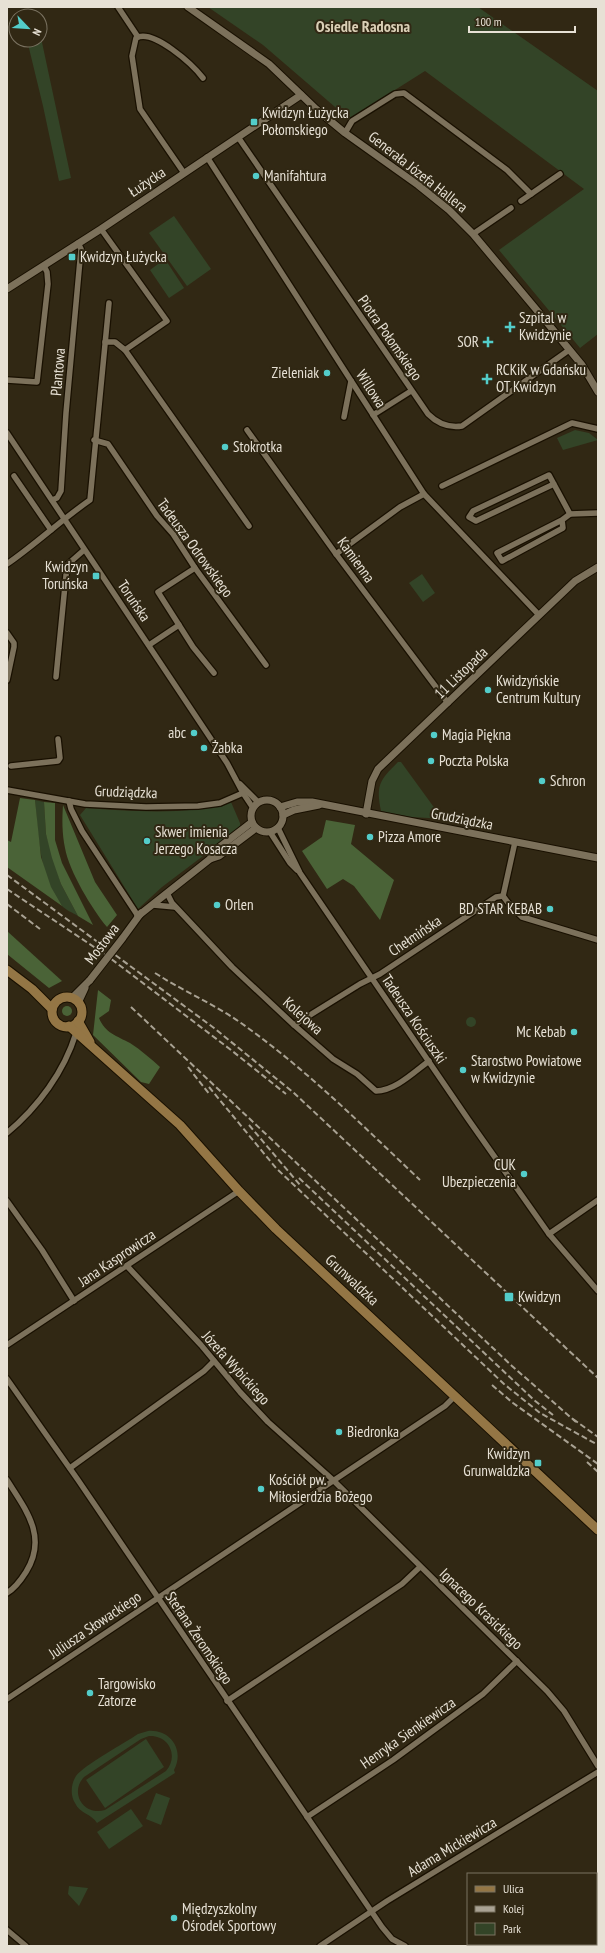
<svg xmlns="http://www.w3.org/2000/svg" width="605" height="1953" font-family="'PT Sans Narrow',sans-serif">
  <style>
    .green { fill: #334427; fill-rule: evenodd }
    .forest { fill: #4a6337 }
    .lines { fill: none; stroke-linecap: round; stroke-linejoin: round }
    .minor-casing { stroke: #191001; stroke-width: 8 }
    .tertiary-casing { stroke: #191001; stroke-width: 9 }
    .primary-casing { stroke: #191001; stroke-width: 11 }
    .minor { stroke: #7c715b; stroke-width: 5.5 }
    .tertiary { stroke: #7c715b; stroke-width: 7 }
    .primary { stroke: #947645; stroke-width: 9 }
    .rail { stroke: #a9a293; stroke-width: 2; stroke-dasharray: 6 3; stroke-linecap: butt }
    .tertiary-bridge-casing { stroke: #191001; stroke-width: 9; stroke-linecap: butt }
    .tertiary-bridge { stroke: #7c715b; stroke-width: 7 }
    .poi-dot { fill: #53cdca; stroke: #312814; stroke-width: 1.5 }
    .labels { text-anchor: middle; stroke-width: 4; stroke-linejoin: round; paint-order: stroke }
    .poi-label { font-size: 15px; fill: #e7e1d5; stroke: #312814; text-anchor: start }
    .street-label { font-size: 15px; fill: #e7e1d5; stroke: #312814 }
    .neighbourhood-label { font-size: 16px; font-weight: bold; fill: #dacfb6; stroke: #312814 }
  </style>
  <rect width="100%" height="100%" fill="#312814"/>
  <g class="green">
    <polygon points="208,7 478,7 598,91 598,334 580,348 499,250 584,189 425,71 349,119 263,45"/>
    <polygon points="40,33 71,178 59,181 43,106 27,40 40,40"/>
    <polygon points="174,216 211,269 187,286 149,233"/>
    <polygon points="165,259 184,288 169,298 150,270"/>
    <polygon points="575,430 589,433 598,440 563,450 557,438"/>
    <polygon points="422,574 435,593 423,602 409,583"/>
    <path d="M398,762H401L433,806L445,819L411,817L381,811C376,785 379,781 398,762Z"/>
    <path d="M35,800L44,802L46,834L61,884L78,916C73,913 66,910 62,906C40,883 38,831 35,800Z"/>
    <path d="M231,802L240,823V828L162,887L138,909L80,815L86,808C130,811 189,816 231,802Z"/>
    <circle cx="471" cy="1022" r="5"/>
    <path d="M148,1731C170,1729 185,1750 174,1770L175,1773L97,1823C92,1814 80,1814 75,1803C70,1795 71,1784 76,1776C84,1765 125,1743 138,1734ZM149,1736C169,1735 179,1756 166,1771L105,1810C84,1816 69,1793 84,1777L141,1739Z"/>
    <polygon points="146,1739 164,1767 105,1808 86,1780"/>
    <polygon points="156,1793 170,1798 161,1825 146,1819"/>
    <polygon points="131,1809 143,1826 109,1849 97,1832"/>
    <polygon points="69,1886 88,1888 79,1906 68,1894"/>
  </g>
  <g class="forest">
    <polygon points="20,798 35,800 41,857 51,887 62,906 7,867 7,840 11,842"/>
    <polygon points="44,802 55,803 55,840 62,863 93,925 78,916 61,884 52,858 46,834"/>
    <path d="M63,805L95,882L117,915L107,927C92,909 69,871 65,848C62,833 62,819 63,805Z"/>
    <polygon points="326,820 355,825 351,844 394,880 380,920 354,886 343,879 327,889 302,851 322,837"/>
    <polygon points="7,931 62,981 49,988 7,954"/>
    <path d="M98,990L111,1000L109,1011L99,1018C105,1033 117,1036 130,1043C141,1050 151,1059 160,1067L149,1084L141,1082L93,1035Z"/>
    <circle cx="67" cy="1011" r="5"/>
  </g>
  <g class="lines">
    <g class="minor-casing">
      <g id="minor">
        <polyline points="118,7 138,37"/>
        <polyline points="345,133 352,121 395,94 404,93 507,170 531,194"/>
        <path d="M238,137L428,414C437,423 449,428 462,426L569,350"/>
        <polyline points="207,157 424,494 539,615"/>
        <path d="M184,173L140,109L132,56L136,38C153,28 193,65 203,78"/>
        <polyline points="521,201 560,174"/>
        <polyline points="101,229 167,321 125,350"/>
        <polyline points="473,234 511,208"/>
        <polyline points="105,342 115,342 125,350 249,526"/>
        <polyline points="7,380 37,382 48,284 47,272 44,266"/>
        <polyline points="373,415 411,391"/>
        <polyline points="344,417 351,381"/>
        <polyline points="247,430 336,554 448,703"/>
        <polyline points="7,433 227,763 243,793 253,808"/>
        <polyline points="94,440 108,444 157,516 173,534 195,568 266,665"/>
        <polyline points="14,476 51,530"/>
        <polyline points="554,484 476,521 469,517 473,511 549,475 570,514"/>
        <polyline points="442,486 572,423 598,429"/>
        <polyline points="52,500 57,498 61,491 66,413 81,249 78,243"/>
        <polyline points="562,520 563,528 502,561 497,553 562,520 570,514 598,513"/>
        <polyline points="336,554 400,507 424,494"/>
        <path d="M7,564C36,544 61,520 90,500L109,303"/>
        <polyline points="195,568 158,592 193,647 214,673"/>
        <polyline points="7,633 14,643 14,647 7,680"/>
        <polyline points="149,645 179,625"/>
        <polyline points="56,677 67,565 84,550"/>
        <polyline points="11,766 58,761 60,758 58,739"/>
        <polyline points="240,784 258,802"/>
        <polyline points="7,790 85,804 146,807 198,806 220,803 243,793"/>
        <polyline points="69,801 71,809 82,831 138,916"/>
        <polyline points="278,828 300,873 468,1119 549,1234 598,1291"/>
        <polyline points="270,832 290,863 297,870"/>
        <path d="M167,893L172,903L232,967L294,1025L333,1059L357,1074L376,1091C395,1091 414,1072 429,1061"/>
        <polyline points="503,896 509,904 522,917 598,940"/>
        <polyline points="503,896 515,842"/>
        <polyline points="153,905 175,907"/>
        <polyline points="294,1025 360,984 380,974 496,897 503,896"/>
        <path d="M7,1133C38,1107 64,1072 76,1033"/>
        <polyline points="7,1201 42,1250 74,1301"/>
        <polyline points="549,1234 598,1200"/>
        <polyline points="127,1266 201,1345 240,1392 268,1422 333,1480 547,1691 564,1711 598,1766"/>
        <polyline points="7,1345 239,1191"/>
        <polyline points="7,1379 78,1480 382,1927 392,1939 405,1946"/>
        <polyline points="70,1468 204,1371 214,1361"/>
        <path d="M7,1480C26,1510 48,1537 26,1572C21,1580 15,1588 7,1593"/>
        <polyline points="7,1699 445,1406 455,1396"/>
        <polyline points="227,1701 402,1584 420,1567"/>
        <polyline points="307,1817 393,1760 483,1694 517,1661"/>
        <polyline points="7,1930 26,1946"/>
        <polyline points="320,1946 387,1901 598,1772"/>
      </g>
    </g>
    <g class="tertiary-casing">
      <g id="tertiary">
        <polyline points="188,7 269,64 316,109 345,133 418,185 449,210 473,234 535,308 582,365 598,392"/>
        <polyline points="7,289 101,229 301,95"/>
        <circle cx="267" cy="816" r="16"/>
        <polyline points="280,807 297,802 312,802 598,858"/>
        <polyline points="366,814 372,781 378,769 575,581 598,567"/>
        <polyline points="283,815 294,810 319,805"/>
        <polyline points="210,859 219,856 256,828"/>
        <polyline points="138,916 210,859 217,849 252,822"/>
        <polyline points="122,939 141,913"/>
        <polyline points="72,998 90,980"/>
        <polyline points="78,1003 85,988"/>
      </g>
    </g>
    <g class="primary-casing">
      <g id="primary">
        <polyline points="7,970 32,989 52,1009"/>
        <circle cx="67" cy="1012" r="15"/>
        <polyline points="78,1021 90,1042"/>
        <polyline points="69,1026 180,1125 239,1191 276,1229 598,1530"/>
      </g>
    </g>
    <use href="#minor" class="minor"/>
    <use href="#tertiary" class="tertiary"/>
    <use href="#primary" class="primary"/>
    <g class="rail">
      <polyline points="7,875 214,1028 294,1093 598,1378"/>
      <polyline points="7,889 106,955 231,1050 286,1094"/>
      <polyline points="7,904 40,929"/>
      <path d="M155,973C183,991 214,1004 241,1023C306,1069 363,1126 420,1180"/>
      <polyline points="131,1007 512,1366 576,1422"/>
      <polyline points="188,1067 210,1095"/>
      <polyline points="209,1087 276,1168 504,1384 540,1413 598,1445"/>
      <polyline points="249,1125 300,1185"/>
      <polyline points="299,1178 534,1400 553,1415"/>
      <polyline points="492,1385 513,1403 598,1464"/>
      <polyline points="573,1419 598,1437"/>
      <polyline points="587,1462 598,1472"/>
    </g>
    <g class="tertiary-bridge-casing">
      <polyline id="tertiary-bridge" points="90,980 122,939"/>
    </g>
    <use href="#tertiary-bridge" class="tertiary-bridge"/>
  </g>
  <g class="poi-dot">
    <rect x="250" y="118" width="8" height="8" rx="2"/>
    <circle cx="256" cy="176" r="4"/>
    <rect x="68" y="253" width="8" height="8" rx="2"/>
    <path d="M508 321h4v4h4v4h-4v4h-4v-4h-4v-4h4z"/>
    <path d="M486 336h4v4h4v4h-4v4h-4v-4h-4v-4h4z"/>
    <circle cx="327" cy="373" r="4"/>
    <path d="M485 373h4v4h4v4h-4v4h-4v-4h-4v-4h4z"/>
    <circle cx="225" cy="447" r="4"/>
    <rect x="92" y="572" width="8" height="8" rx="2"/>
    <circle cx="488" cy="690" r="4"/>
    <circle cx="194" cy="733" r="4"/>
    <circle cx="434" cy="735" r="4"/>
    <circle cx="204" cy="748" r="4"/>
    <circle cx="431" cy="761" r="4"/>
    <circle cx="542" cy="781" r="4"/>
    <circle cx="370" cy="837" r="4"/>
    <circle cx="147" cy="841" r="4"/>
    <circle cx="217" cy="905" r="4"/>
    <circle cx="550" cy="909" r="4"/>
    <circle cx="574" cy="1032" r="4"/>
    <circle cx="463" cy="1070" r="4"/>
    <circle cx="524" cy="1174" r="4"/>
    <rect x="504" y="1292" width="10" height="10" rx="2"/>
    <circle cx="339" cy="1432" r="4"/>
    <rect x="534" y="1459" width="8" height="8" rx="2"/>
    <circle cx="261" cy="1489" r="4"/>
    <circle cx="90" cy="1693" r="4"/>
    <circle cx="174" cy="1918" r="4"/>
  </g>
  <g class="labels">
    <g class="poi-label">
      <text x="262" y="118">Kwidzyn Łużycka<tspan x="262" dy="17">Połomskiego</tspan></text>
      <text x="264" y="181">Manifahtura</text>
      <text x="80" y="262">Kwidzyn Łużycka</text>
      <text x="519" y="323">Szpital w<tspan x="519" dy="17">Kwidzynie</tspan></text>
      <text x="479" y="347" text-anchor="end">SOR</text>
      <text x="496" y="375">RCKiK w Gdańsku<tspan x="496" dy="17">OT Kwidzyn</tspan></text>
      <text x="319" y="378" text-anchor="end">Zieleniak</text>
      <text x="233" y="452">Stokrotka</text>
      <text x="88" y="572" text-anchor="end">Kwidzyn<tspan x="88" dy="17">Toruńska</tspan></text>
      <text x="496" y="686">Kwidzyńskie<tspan x="496" dy="17">Centrum Kultury</tspan></text>
      <text x="186" y="738" text-anchor="end">abc</text>
      <text x="442" y="740">Magia Piękna</text>
      <text x="212" y="753">Żabka</text>
      <text x="439" y="766">Poczta Polska</text>
      <text x="550" y="786">Schron</text>
      <text x="155" y="837">Skwer imienia<tspan x="155" dy="17">Jerzego Kosacza</tspan></text>
      <text x="378" y="842">Pizza Amore</text>
      <text x="225" y="910">Orlen</text>
      <text x="542" y="914" text-anchor="end">BD STAR KEBAB</text>
      <text x="566" y="1037" text-anchor="end">Mc Kebab</text>
      <text x="471" y="1066">Starostwo Powiatowe<tspan x="471" dy="17">w Kwidzynie</tspan></text>
      <text x="516" y="1170" text-anchor="end">CUK<tspan x="516" dy="17">Ubezpieczenia</tspan></text>
      <text x="518" y="1302">Kwidzyn</text>
      <text x="347" y="1437">Biedronka</text>
      <text x="530" y="1459" text-anchor="end">Kwidzyn<tspan x="530" dy="17">Grunwaldzka</tspan></text>
      <text x="269" y="1485">Kościół pw.<tspan x="269" dy="17">Miłosierdzia Bożego</tspan></text>
      <text x="98" y="1689">Targowisko<tspan x="98" dy="17">Zatorze</tspan></text>
      <text x="182" y="1914">Międzyszkolny<tspan x="182" dy="17">Ośrodek Sportowy</tspan></text>
    </g>
    <g class="street-label">
      <text transform="translate(418 172) rotate(38)" y="5">Generała Józefa Hallera</text>
      <text transform="translate(147 182) rotate(-34)" y="5">Łużycka</text>
      <text transform="translate(390 338) rotate(55)" y="5">Piotra Połomskiego</text>
      <text transform="translate(58 372) rotate(-85)" y="5">Plantowa</text>
      <text transform="translate(371 389) rotate(57)" y="5">Willowa</text>
      <text transform="translate(195 548) rotate(54)" y="5">Tadeusza Odrowskiego</text>
      <text transform="translate(356 560) rotate(54)" y="5">Kamienna</text>
      <text transform="translate(134 601) rotate(56)" y="5">Toruńska</text>
      <text transform="translate(461 673) rotate(-44)" y="5">11 Listopada</text>
      <text transform="translate(126 792) rotate(2)" y="5">Grudziądzka</text>
      <text transform="translate(462 819) rotate(11)" y="5">Grudziądzka</text>
      <text transform="translate(415 936) rotate(-34)" y="5">Chełmińska</text>
      <text transform="translate(102 944) rotate(-53)" y="5">Mostowa</text>
      <text transform="translate(303 1016) rotate(42)" y="5">Kolejowa</text>
      <text transform="translate(414 1019) rotate(56)" y="5">Tadeusza Kościuszki</text>
      <text transform="translate(117 1258) rotate(-34)" y="5">Jana Kasprowicza</text>
      <text transform="translate(352 1280) rotate(43)" y="5">Grunwaldzka</text>
      <text transform="translate(236 1368) rotate(48)" y="5">Józefa Wybickiego</text>
      <text transform="translate(481 1609) rotate(44)" y="5">Ignacego Krasickiego</text>
      <text transform="translate(95 1625) rotate(-34)" y="5">Juliusza Słowackiego</text>
      <text transform="translate(199 1638) rotate(56)" y="5">Stefana Żeromskiego</text>
      <text transform="translate(408 1733) rotate(-35)" y="5">Henryka Sienkiewicza</text>
      <text transform="translate(452 1847) rotate(-31)" y="5">Adama Mickiewicza</text>
    </g>
    <g class="neighbourhood-label">
      <text x="363" y="32">Osiedle Radosna</text>
    </g>
  </g>
  <rect width="605" height="1953" fill="none" stroke="#e7e1d5" stroke-width="16"/>
  <rect x="467" y="1873" width="130" height="72" fill="#312814" stroke="#7a7261"/>
  <rect x="475" y="1886" width="20" height="6" fill="#947645" stroke="#7a7261"/>
  <text x="503" y="1893" font-size="12" fill="#e7e1d5">Ulica</text>
  <rect x="475" y="1906" width="20" height="6" fill="#a9a293" stroke="#7a7261"/>
  <text x="503" y="1913" font-size="12" fill="#e7e1d5">Kolej</text>
  <rect x="475" y="1923" width="20" height="12" fill="#334427" stroke="#7a7261"/>
  <text x="503" y="1933" font-size="12" fill="#e7e1d5">Park</text>
  <g transform="translate(28 28) rotate(115)"><circle r="19" fill="#312814" stroke="#7a7261"/>
  <path d="M0-3L7 15L0 10L-7 15Z" fill="#53cdca"/>
  <text y="-6" font-size="11" font-weight="bold" text-anchor="middle" fill="#e7e1d5">N</text>
  </g>
  <path d="M469 26v6h106v-6" fill="none" stroke="#e7e1d5" stroke-width="2"/>
  <text x="475" y="26" font-size="12" fill="#e7e1d5" stroke="#312814" stroke-width="3" paint-order="stroke">100 m</text>
</svg>
